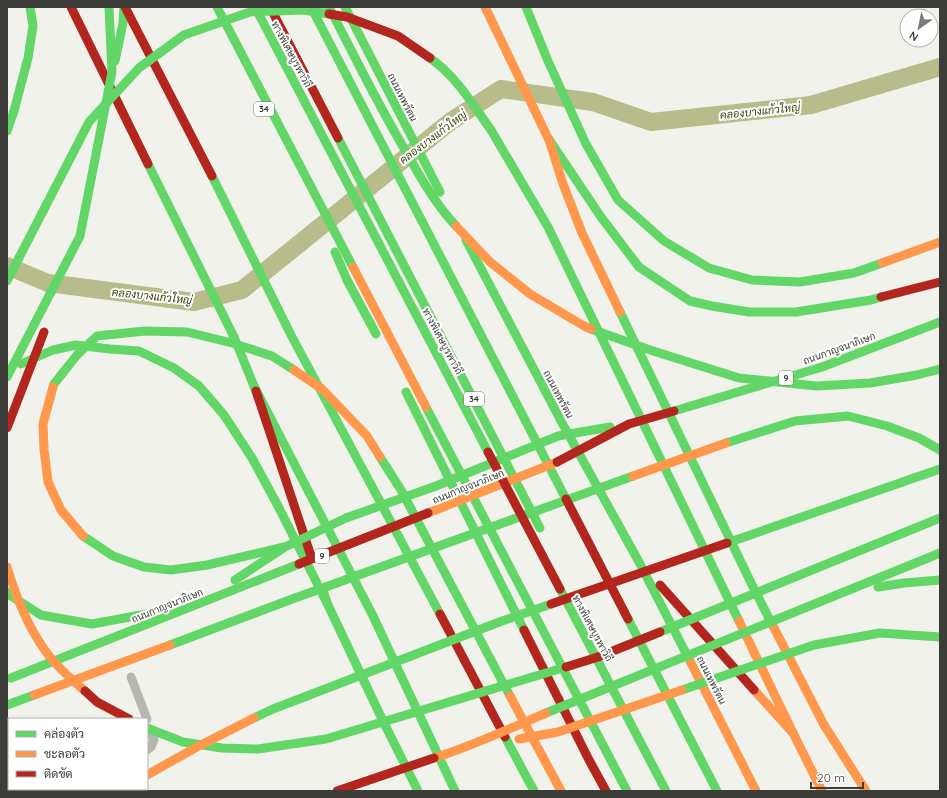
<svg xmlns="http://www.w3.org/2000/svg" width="947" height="798" font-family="Quicksand,Sarabun,sans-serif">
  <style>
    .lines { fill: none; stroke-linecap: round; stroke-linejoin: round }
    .canal { stroke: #b7bc8a; stroke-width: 18 }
    .lane { stroke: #b6b7ae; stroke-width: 9 }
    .fast { stroke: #63d668; stroke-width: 9 }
    .slow { stroke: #ff974d; stroke-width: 9 }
    .jam { stroke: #b3261e; stroke-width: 9 }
    .fast-bridge { stroke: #63d668; stroke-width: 9 }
    .slow-bridge { stroke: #ff974d; stroke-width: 9 }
    .jam-bridge { stroke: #b3261e; stroke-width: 9 }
    .labels { text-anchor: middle; stroke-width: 4; stroke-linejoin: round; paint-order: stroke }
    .shield { fill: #fff; stroke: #767774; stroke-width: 1 }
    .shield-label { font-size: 9px; font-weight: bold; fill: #3c3d38 }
    .street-label { font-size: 10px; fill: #3c3d38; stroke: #fff }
    .water-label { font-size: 11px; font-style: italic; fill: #3f430c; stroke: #fff }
  </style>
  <rect width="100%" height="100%" fill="#f1f2eb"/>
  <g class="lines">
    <polyline class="canal" points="7,266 48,283 194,302 242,290 451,121 501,89 593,102 651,122 811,105 940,67"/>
    <g class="lane">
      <polyline points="131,677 147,719"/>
      <polyline points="147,750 151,747 154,740 151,731"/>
      <polyline points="80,791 83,789"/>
    </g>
    <g class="fast">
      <polyline points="345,7 440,192"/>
      <polyline points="526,7 548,61 586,144 618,200 664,241 709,268 752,280 800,282 854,273 882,263"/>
      <polyline points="115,61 123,23 124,7"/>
      <polyline points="491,130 548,227 739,621"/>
      <polyline points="7,131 14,111 28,58 33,26 30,7"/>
      <polyline points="338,138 540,528"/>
      <polyline points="548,138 601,217 639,267 690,301 712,306 749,312 796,312 871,300 881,297"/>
      <polyline points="148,164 234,337 256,391"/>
      <polyline points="212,176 291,335 440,614"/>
      <polyline points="466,240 561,421 639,562 691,663"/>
      <polyline points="335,252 347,280 376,334"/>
      <polyline points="620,312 754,589 773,626"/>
      <polyline points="21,364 53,350 76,345 110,349 139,351 174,368 199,386 224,415 252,458 278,506 328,605"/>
      <polyline points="254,386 373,616 455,791"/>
      <polyline points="406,392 524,630"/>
      <polyline points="726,443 795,421 848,416 887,426 919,438 940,450"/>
      <polyline points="83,536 113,556 144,567 171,570 207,565 284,547"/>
      <polyline points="878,587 904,583 940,580"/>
      <polyline points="322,588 328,605 383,721 418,791"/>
      <polyline points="844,592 940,553"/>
      <polyline points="7,705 34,695"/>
      <polyline points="505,737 534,791"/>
      <polyline points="119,791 122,789"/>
    </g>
    <g class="slow">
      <polyline points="485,7 548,138"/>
      <polyline points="549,140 563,184 582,233 620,312"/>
      <polyline points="882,263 940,242"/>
      <polyline points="739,621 793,733"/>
      <polyline points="773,626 824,725 866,791"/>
      <polyline points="691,663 756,791"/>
      <polyline points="754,690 793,733 822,791"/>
    </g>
    <g class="jam">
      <polyline points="71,7 148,164"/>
      <polyline points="125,7 212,176"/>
      <polyline points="270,7 338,138"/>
      <polyline points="881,297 940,282"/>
      <polyline points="256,391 311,556"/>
      <polyline points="660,585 754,690"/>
      <polyline points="440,614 505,737"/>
      <polyline points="524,630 589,760 606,791"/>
    </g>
    <g class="fast-bridge">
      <polyline points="217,7 353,267"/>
      <polyline points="255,7 488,452"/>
      <polyline points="311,7 566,499"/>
      <path d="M329,7C355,57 379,107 408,155C421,179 437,206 456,226"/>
      <path d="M430,58C456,76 473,105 491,130"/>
      <polyline points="7,281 89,122 139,68 184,35 250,12 304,10 329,14"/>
      <polyline points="591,329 650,350 739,378 817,386 870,383 917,375 940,369"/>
      <polyline points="7,377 80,236 112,72 109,7"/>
      <polyline points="53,387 54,384 77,355 97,336 145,331 187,332 232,343 272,356 294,370"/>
      <polyline points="426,407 627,791"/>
      <polyline points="674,411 822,367 940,322"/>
      <polyline points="380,457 401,490 510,696"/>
      <polyline points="727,543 940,469"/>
      <polyline points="235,580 285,547 346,518 436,486 558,436 610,427"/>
      <polyline points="560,589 666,791"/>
      <polyline points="7,592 11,596 41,615 92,624 146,614"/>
      <polyline points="628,619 717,791"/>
      <polyline points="660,632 940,518"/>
      <polyline points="170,645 295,598 633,476"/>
      <polyline points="11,678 299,564"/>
      <polyline points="682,690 814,645 880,633 940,637"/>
      <polyline points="546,713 844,592"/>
      <polyline points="254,718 273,709 502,621 551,604"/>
      <polyline points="147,728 183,742 222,748 258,749 326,739 566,667"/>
    </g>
    <g class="slow-bridge">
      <polyline points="456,226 489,261 530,294 584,326 591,329"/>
      <polyline points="353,267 426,407"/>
      <polyline points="294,370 322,389 367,436 380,457"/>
      <polyline points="53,387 43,424 44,449 48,482 61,510 83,536"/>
      <polyline points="633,476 726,443"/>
      <polyline points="428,513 557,462"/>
      <path d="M7,567C15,594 28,626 44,649C55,665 70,678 85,691"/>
      <polyline points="34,695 170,645"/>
      <polyline points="510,696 561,791"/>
      <polyline points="519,739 558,732 682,690"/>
      <path d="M434,758C472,746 509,729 546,713"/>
      <polyline points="147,775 195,748 254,718"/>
    </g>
    <g class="jam-bridge">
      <polyline points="329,14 347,17 398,36 430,58"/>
      <polyline points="7,428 44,332"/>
      <polyline points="488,452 560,589"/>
      <polyline points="557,462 629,424 674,411"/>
      <polyline points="566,499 628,619"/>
      <polyline points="299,564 428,513"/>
      <polyline points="551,604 727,543"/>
      <polyline points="566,667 598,657 660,632"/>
      <polyline points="85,691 97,702 129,719"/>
      <polyline points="337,791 434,758"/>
    </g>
  </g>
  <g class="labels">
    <g class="shield">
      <rect x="254" y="102" width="20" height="14" rx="3"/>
      <rect x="779" y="371" width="14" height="14" rx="3"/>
      <rect x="464" y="392" width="20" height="14" rx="3"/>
      <rect x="315" y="549" width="14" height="14" rx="3"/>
    </g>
    <g class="shield-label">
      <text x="264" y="112">34</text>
      <text x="786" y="381">9</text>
      <text x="474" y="402">34</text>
      <text x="322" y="559">9</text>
    </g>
    <g class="street-label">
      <text transform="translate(292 54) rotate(62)" y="4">ทางพิเศษบูรพาวิถี</text>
      <text transform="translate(403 97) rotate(63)" y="4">ถนนเทพรัตน</text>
      <text transform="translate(443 341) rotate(62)" y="4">ทางพิเศษบูรพาวิถี</text>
      <text transform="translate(839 348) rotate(-20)" y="4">ถนนกาญจนาภิเษก</text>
      <text transform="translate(559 394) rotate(62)" y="4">ถนนเทพรัตน</text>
      <text transform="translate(468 486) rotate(-22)" y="4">ถนนกาญจนาภิเษก</text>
      <text transform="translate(167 605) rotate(-22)" y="4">ถนนกาญจนาภิเษก</text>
      <text transform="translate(593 628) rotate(62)" y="4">ทางพิเศษบูรพาวิถี</text>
      <text transform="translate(712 680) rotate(63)" y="4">ถนนเทพรัตน</text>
    </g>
    <g class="water-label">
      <text transform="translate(760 111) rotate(-6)" y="4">คลองบางแก้วใหญ่</text>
      <text transform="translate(433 137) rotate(-37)" y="4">คลองบางแก้วใหญ่</text>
      <text transform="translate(152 296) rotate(6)" y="4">คลองบางแก้วใหญ่</text>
    </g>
  </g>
  <rect width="947" height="798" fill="none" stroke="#3c3d38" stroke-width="16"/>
  <rect x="8" y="718" width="140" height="72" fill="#ffffff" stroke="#b1b1af"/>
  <rect x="16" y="731" width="20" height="6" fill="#63d668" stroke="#b1b1af"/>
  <text x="44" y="738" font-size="12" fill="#3c3d38">คล่องตัว</text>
  <rect x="16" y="751" width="20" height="6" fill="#ff974d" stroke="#b1b1af"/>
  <text x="44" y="758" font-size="12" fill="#3c3d38">ชะลอตัว</text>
  <rect x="16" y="771" width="20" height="6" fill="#b3261e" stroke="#b1b1af"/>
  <text x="44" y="778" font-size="12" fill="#3c3d38">ติดขัด</text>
  <g transform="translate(919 28) rotate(213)"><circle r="19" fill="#ffffff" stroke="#b1b1af"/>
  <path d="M0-3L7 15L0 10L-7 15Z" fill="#7b7c77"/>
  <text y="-6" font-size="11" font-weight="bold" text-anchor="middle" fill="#3c3d38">N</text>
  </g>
  <path d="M811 782v6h52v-6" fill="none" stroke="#3c3d38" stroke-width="2"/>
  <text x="817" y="782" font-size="12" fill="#3c3d38" stroke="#ffffff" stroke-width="3" paint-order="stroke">20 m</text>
</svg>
